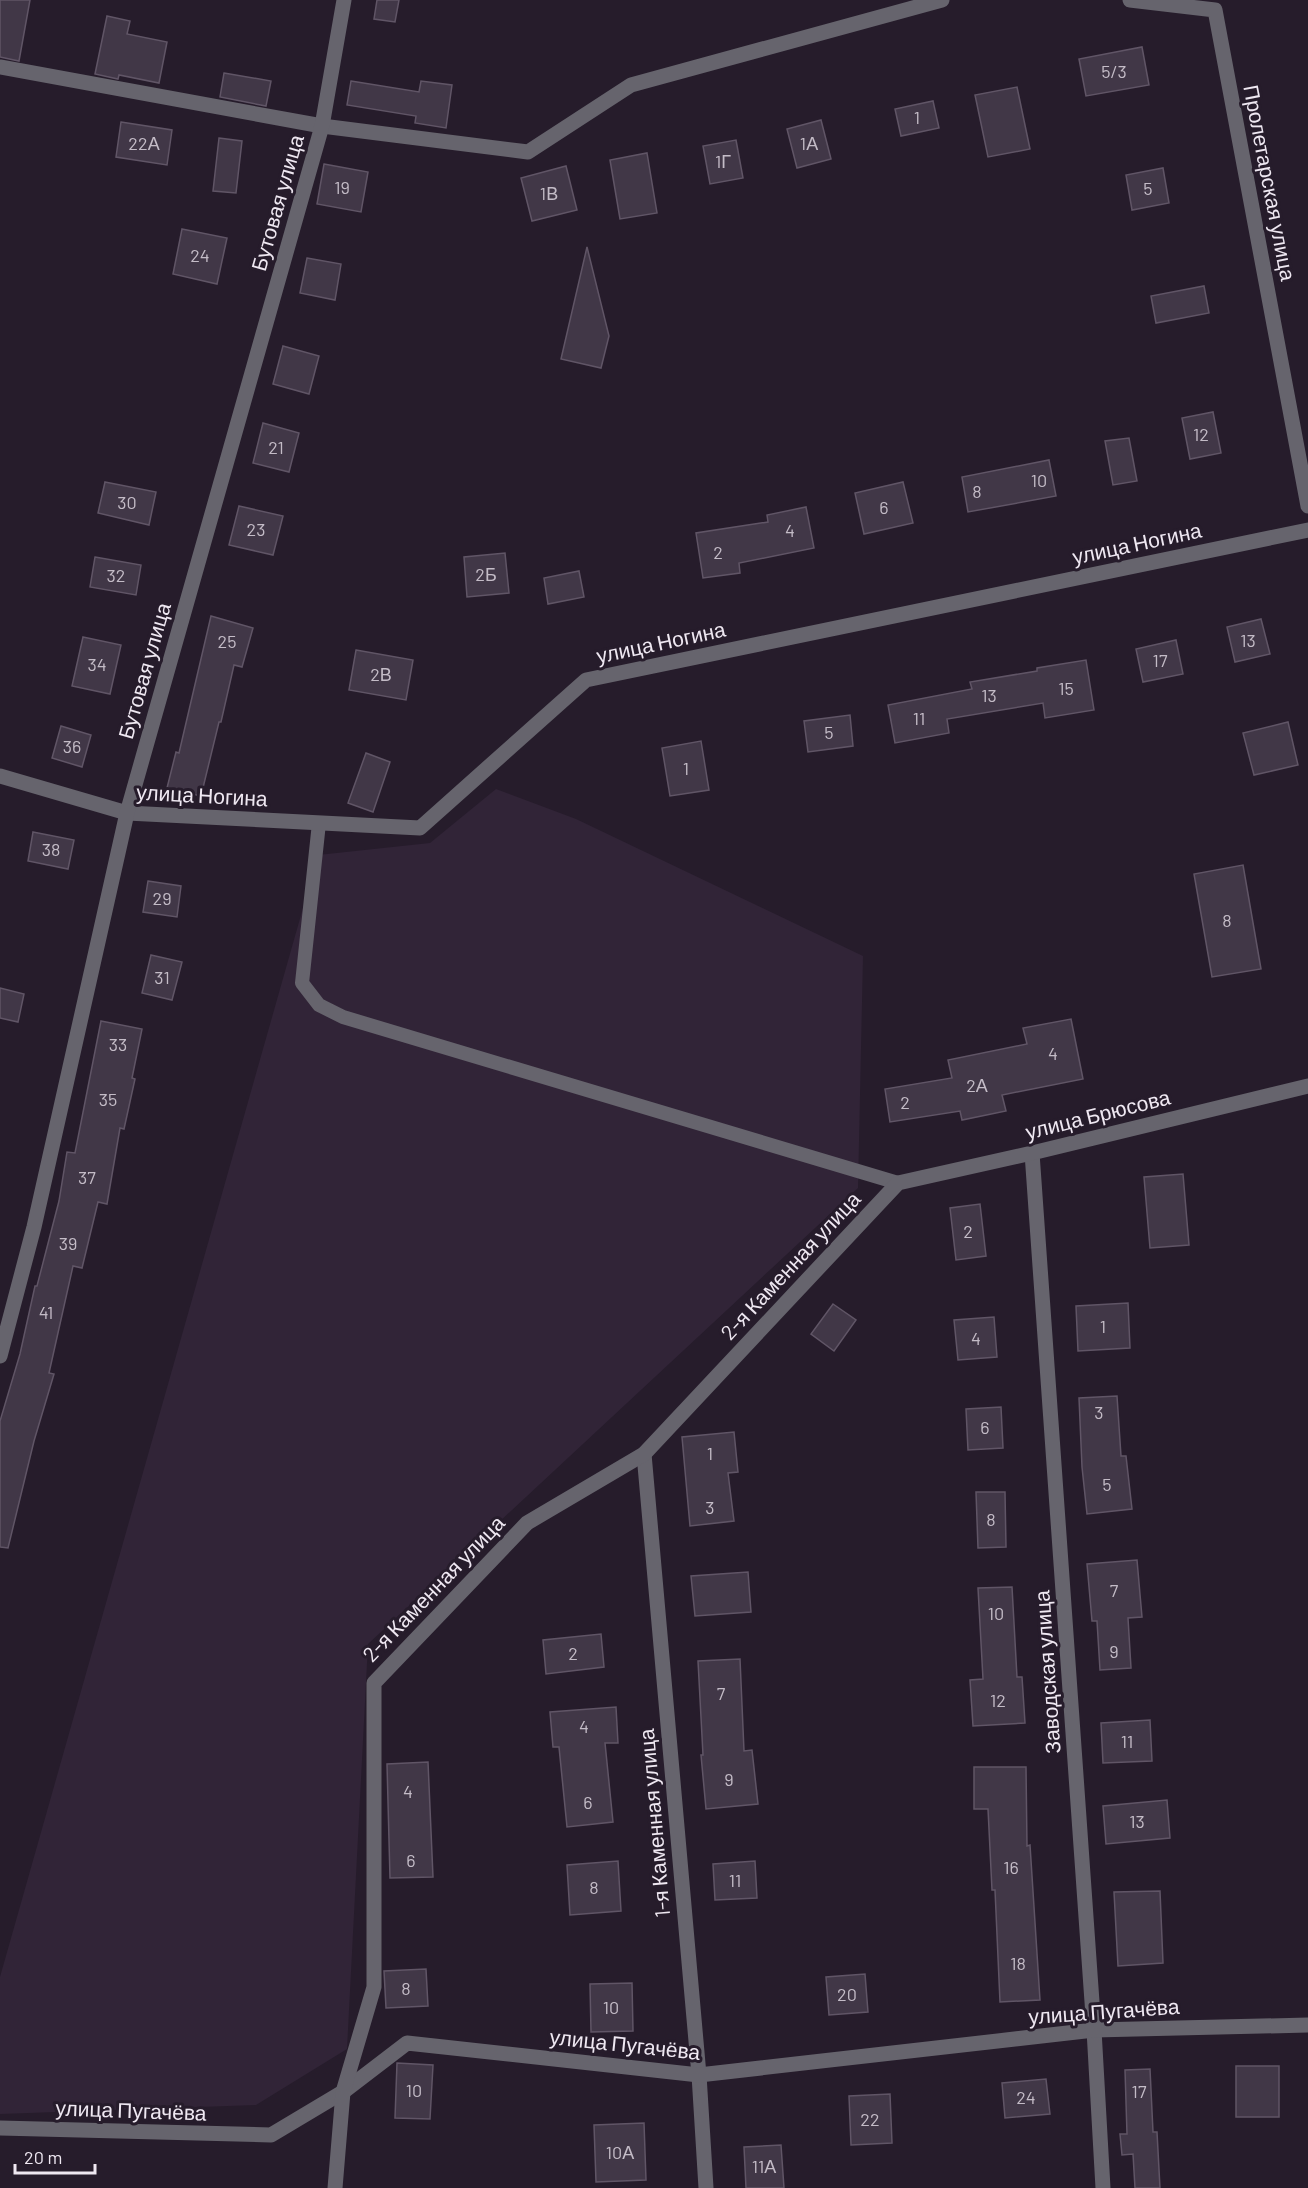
<svg xmlns="http://www.w3.org/2000/svg" width="1308" height="2188" font-family="Barlow,sans-serif">
  <style>
    .built { fill: #312437 }
    .building { fill: #413747; stroke: #605566; stroke-width: 1.5 }
    .lines { fill: none; stroke-linecap: round; stroke-linejoin: round }
    .service { stroke: #66646d; stroke-width: 14 }
    .minor { stroke: #66646d; stroke-width: 15 }
    .labels { text-anchor: middle; stroke-width: 6; stroke-linejoin: round; paint-order: stroke }
    .number-label { font-size: 18px; fill: #c4bcc7 }
    .street-label { font-size: 21px; fill: #efe8f2; stroke: #261c2b }
  </style>
  <rect width="100%" height="100%" fill="#261c2b"/>
  <polygon class="built" points="496,789 576,819 863,956 858,1188 368,1644 347,2049 256,2105 0,2114 0,1977 318,855 430,843"/>
  <g class="building">
    <polygon points="0,0 30,0 19,61 0,57"/>
    <polygon points="377,0 399,0 395,22 374,19"/>
    <polygon points="107,16 130,21 127,34 167,42 159,83 119,75 118,79 95,74"/>
    <polygon points="1142,47 1149,85 1086,96 1079,59"/>
    <polygon points="224,73 271,81 266,106 220,97"/>
    <polygon points="351,81 419,92 421,81 452,85 446,128 415,123 416,116 347,105"/>
    <polygon points="1017,87 1030,149 988,157 975,95"/>
    <polygon points="933,101 939,128 901,136 895,109"/>
    <polygon points="821,120 831,159 797,168 787,129"/>
    <polygon points="121,122 172,130 167,165 116,157"/>
    <polygon points="219,138 242,141 236,193 213,191"/>
    <polygon points="736,140 743,178 710,184 703,146"/>
    <polygon points="647,153 657,213 620,219 610,160"/>
    <polygon points="324,164 368,172 361,212 317,204"/>
    <polygon points="566,166 577,210 532,221 521,178"/>
    <polygon points="1163,168 1169,203 1132,210 1126,175"/>
    <polygon points="182,229 227,238 217,284 173,274"/>
    <polygon points="587,247 609,336 601,368 561,359"/>
    <polygon points="307,258 341,264 335,300 300,293"/>
    <polygon points="1204,286 1209,313 1156,323 1151,296"/>
    <polygon points="283,346 319,356 309,394 273,384"/>
    <polygon points="1213,412 1221,453 1190,459 1182,418"/>
    <polygon points="263,423 299,433 289,472 253,463"/>
    <polygon points="1129,438 1137,481 1113,485 1105,441"/>
    <polygon points="1049,460 1056,496 968,512 962,477"/>
    <polygon points="105,482 156,492 149,525 98,513"/>
    <polygon points="903,482 913,523 864,534 855,493"/>
    <polygon points="239,506 283,516 273,555 229,545"/>
    <polygon points="806,507 814,548 739,563 740,573 703,578 696,533 768,522 767,515"/>
    <polygon points="505,553 509,593 467,597 464,557"/>
    <polygon points="95,557 141,565 136,595 90,587"/>
    <polygon points="579,571 584,597 548,604 544,578"/>
    <polygon points="211,616 253,628 242,667 234,665 221,722 219,722 201,796 167,788 176,752 179,753"/>
    <polygon points="1261,619 1270,654 1235,662 1227,627"/>
    <polygon points="83,637 121,645 110,694 72,686"/>
    <polygon points="1176,640 1183,674 1143,682 1136,649"/>
    <polygon points="356,650 413,660 406,700 349,690"/>
    <polygon points="1086,660 1094,710 1045,718 1043,703 947,719 949,733 895,743 888,705 972,689 970,682 1037,671 1037,668"/>
    <polygon points="850,715 853,746 808,752 804,721"/>
    <polygon points="1288,722 1298,765 1254,775 1243,733"/>
    <polygon points="61,726 91,735 82,767 52,758"/>
    <polygon points="701,741 709,790 670,796 662,748"/>
    <polygon points="366,753 390,762 373,812 348,803"/>
    <polygon points="33,832 74,840 68,869 28,861"/>
    <polygon points="1243,865 1261,969 1212,977 1194,874"/>
    <polygon points="148,881 181,886 177,917 143,912"/>
    <polygon points="151,955 182,962 172,1000 142,993"/>
    <polygon points="0,988 24,994 18,1022 0,1018"/>
    <polygon points="1071,1019 1083,1079 1002,1095 1006,1111 962,1120 960,1111 890,1122 885,1089 952,1078 948,1060 1027,1044 1023,1028"/>
    <polygon points="101,1021 142,1029 132,1078 135,1079 124,1129 120,1128 107,1204 98,1202 82,1268 73,1266 49,1373 54,1374 34,1441 8,1548 0,1547 0,1421 20,1354 35,1286 37,1286 59,1201 67,1152 75,1153"/>
    <polygon points="1183,1174 1189,1245 1150,1248 1144,1177"/>
    <polygon points="980,1204 986,1256 956,1260 950,1208"/>
    <polygon points="1128,1303 1130,1348 1078,1351 1076,1306"/>
    <polygon points="833,1304 856,1320 834,1351 811,1334"/>
    <polygon points="994,1317 997,1357 958,1360 954,1320"/>
    <polygon points="1117,1396 1121,1456 1126,1456 1132,1509 1087,1514 1082,1467 1079,1398"/>
    <polygon points="1001,1407 1003,1448 968,1450 966,1409"/>
    <polygon points="734,1432 738,1472 728,1473 734,1521 690,1526 682,1437"/>
    <polygon points="976,1492 1005,1492 1006,1547 978,1548"/>
    <polygon points="1137,1560 1142,1617 1128,1618 1131,1668 1100,1670 1097,1621 1092,1621 1087,1564"/>
    <polygon points="748,1572 751,1612 695,1616 691,1576"/>
    <polygon points="1012,1587 1017,1677 1022,1677 1025,1723 973,1726 970,1680 983,1679 978,1588"/>
    <polygon points="601,1634 604,1667 546,1674 543,1640"/>
    <polygon points="740,1659 744,1751 752,1750 758,1804 706,1809 701,1755 703,1755 698,1661"/>
    <polygon points="616,1707 618,1743 605,1743 613,1822 567,1827 559,1747 553,1747 550,1712"/>
    <polygon points="1150,1720 1152,1761 1103,1763 1101,1723"/>
    <polygon points="428,1762 433,1877 390,1878 387,1764"/>
    <polygon points="974,1767 1026,1767 1027,1846 1030,1845 1040,2000 1000,2002 995,1890 992,1890 988,1809 974,1809"/>
    <polygon points="1167,1800 1170,1838 1106,1844 1103,1806"/>
    <polygon points="618,1861 621,1911 570,1915 567,1865"/>
    <polygon points="755,1861 757,1898 715,1900 713,1864"/>
    <polygon points="1160,1891 1163,1963 1118,1966 1114,1892"/>
    <polygon points="426,1969 428,2006 386,2008 384,1971"/>
    <polygon points="865,1974 868,2012 829,2015 826,1977"/>
    <polygon points="632,1983 633,2031 591,2032 590,1984"/>
    <polygon points="397,2063 433,2065 430,2119 395,2118"/>
    <rect x="1236" y="2066" width="43" height="51"/>
    <polygon points="1150,2069 1153,2132 1157,2132 1160,2188 1135,2188 1133,2154 1122,2155 1120,2134 1127,2134 1125,2070"/>
    <polygon points="1046,2079 1050,2114 1005,2118 1002,2083"/>
    <polygon points="890,2094 892,2143 851,2145 849,2096"/>
    <polygon points="644,2123 646,2180 596,2182 594,2125"/>
    <polygon points="781,2145 784,2188 746,2188 744,2147"/>
  </g>
  <g class="lines">
    <polyline class="service" points="319,823 302,983 319,1005 343,1017 898,1183"/>
    <g class="minor">
      <polyline points="1130,0 1215,10 1308,506"/>
      <polyline points="0,67 322,126 528,152 631,85 942,0"/>
      <polyline points="0,776 127,813 420,828 586,680 1308,530"/>
      <polyline points="1032,1153 1094,2030 1103,2188"/>
      <polyline points="0,1356 34,1227 127,813 322,126 344,0"/>
      <polyline points="644,1454 699,2075 706,2188"/>
      <polyline points="0,2128 271,2135 343,2092 407,2043 699,2075 1094,2030 1308,2025"/>
      <polyline points="335,2188 343,2092 374,1987 374,1683 527,1523 644,1454 898,1183 1032,1153 1308,1086"/>
    </g>
  </g>
  <g class="labels">
    <g class="number-label">
      <text x="1114" y="78">5/3</text>
      <text x="917" y="124">1</text>
      <text x="144" y="150">22А</text>
      <text x="809" y="150">1А</text>
      <text x="723" y="168">1Г</text>
      <text x="342" y="194">19</text>
      <text x="1148" y="195">5</text>
      <text x="549" y="200">1В</text>
      <text x="200" y="262">24</text>
      <text x="1201" y="441">12</text>
      <text x="276" y="454">21</text>
      <text x="1039" y="487">10</text>
      <text x="977" y="498">8</text>
      <text x="127" y="509">30</text>
      <text x="884" y="514">6</text>
      <text x="256" y="536">23</text>
      <text x="790" y="537">4</text>
      <text x="718" y="559">2</text>
      <text x="486" y="581">2Б</text>
      <text x="116" y="582">32</text>
      <text x="1248" y="647">13</text>
      <text x="227" y="648">25</text>
      <text x="1160" y="667">17</text>
      <text x="97" y="671">34</text>
      <text x="381" y="681">2В</text>
      <text x="1066" y="695">15</text>
      <text x="989" y="702">13</text>
      <text x="919" y="725">11</text>
      <text x="829" y="739">5</text>
      <text x="72" y="753">36</text>
      <text x="686" y="775">1</text>
      <text x="51" y="856">38</text>
      <text x="162" y="905">29</text>
      <text x="1227" y="927">8</text>
      <text x="162" y="984">31</text>
      <text x="118" y="1051">33</text>
      <text x="1053" y="1060">4</text>
      <text x="977" y="1092">2А</text>
      <text x="108" y="1106">35</text>
      <text x="905" y="1109">2</text>
      <text x="87" y="1184">37</text>
      <text x="968" y="1238">2</text>
      <text x="68" y="1250">39</text>
      <text x="46" y="1319">41</text>
      <text x="1103" y="1333">1</text>
      <text x="976" y="1345">4</text>
      <text x="1099" y="1419">3</text>
      <text x="985" y="1434">6</text>
      <text x="710" y="1460">1</text>
      <text x="1107" y="1491">5</text>
      <text x="710" y="1514">3</text>
      <text x="991" y="1526">8</text>
      <text x="1114" y="1597">7</text>
      <text x="996" y="1620">10</text>
      <text x="1114" y="1658">9</text>
      <text x="573" y="1660">2</text>
      <text x="721" y="1700">7</text>
      <text x="998" y="1707">12</text>
      <text x="584" y="1733">4</text>
      <text x="1127" y="1748">11</text>
      <text x="729" y="1786">9</text>
      <text x="408" y="1798">4</text>
      <text x="588" y="1809">6</text>
      <text x="1137" y="1828">13</text>
      <text x="411" y="1867">6</text>
      <text x="1011" y="1874">16</text>
      <text x="735" y="1887">11</text>
      <text x="594" y="1894">8</text>
      <text x="1018" y="1970">18</text>
      <text x="406" y="1995">8</text>
      <text x="847" y="2001">20</text>
      <text x="611" y="2014">10</text>
      <text x="414" y="2097">10</text>
      <text x="1139" y="2098">17</text>
      <text x="1026" y="2104">24</text>
      <text x="870" y="2126">22</text>
      <text x="620" y="2159">10А</text>
      <text x="764" y="2173">11А</text>
    </g>
    <g class="street-label">
      <text transform="translate(1269 183) rotate(79)" y="7">Пролетарская улица</text>
      <text transform="translate(278 203) rotate(-74)" y="7">Бутовая улица</text>
      <text transform="translate(1137 544) rotate(-12)" y="7">улица Ногина</text>
      <text transform="translate(661 643) rotate(-12)" y="7">улица Ногина</text>
      <text transform="translate(145 671) rotate(-74)" y="7">Бутовая улица</text>
      <text transform="translate(202 796) rotate(3)" y="7">улица Ногина</text>
      <text transform="translate(1098 1115) rotate(-14)" y="7">улица Брюсова</text>
      <text transform="translate(791 1266) rotate(-47)" y="7">2-я Каменная улица</text>
      <text transform="translate(434 1589) rotate(-46)" y="7">2-я Каменная улица</text>
      <text transform="translate(1048 1672) rotate(-94)" y="7">Заводская улица</text>
      <text transform="translate(655 1823) rotate(-95)" y="7">1-я Каменная улица</text>
      <text transform="translate(1104 2012) rotate(-4)" y="7">улица Пугачёва</text>
      <text transform="translate(625 2045) rotate(6)" y="7">улица Пугачёва</text>
      <text transform="translate(131 2111) rotate(2)" y="7">улица Пугачёва</text>
    </g>
  </g>
  <path d="M15 2164v9h80v-9" fill="none" stroke="#efe8f2" stroke-width="3"/>
  <text x="24" y="2164" font-size="18" fill="#efe8f2" stroke="#261c2b" stroke-width="4.5" paint-order="stroke">20 m</text>
</svg>
